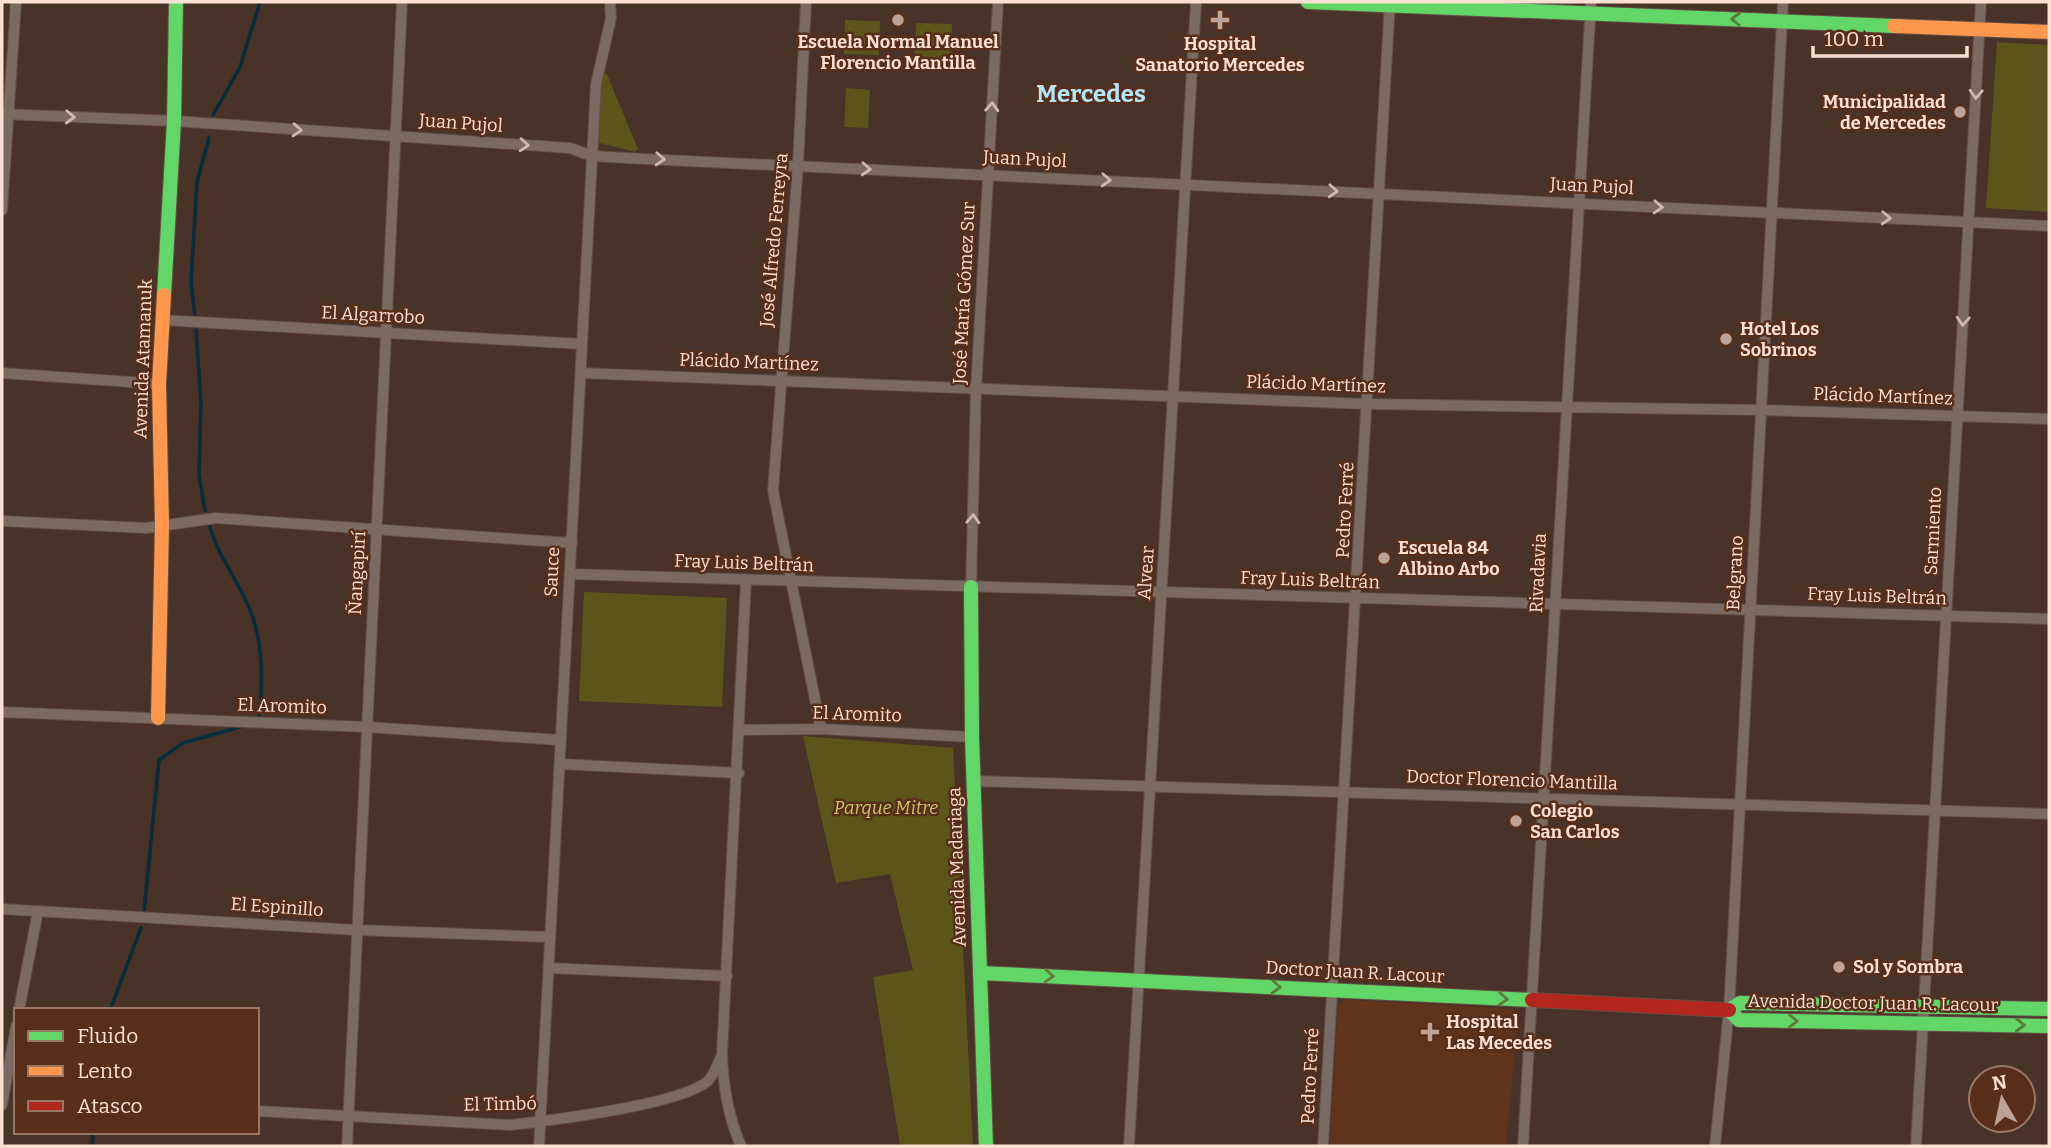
<svg xmlns="http://www.w3.org/2000/svg" width="2051" height="1148" font-family="Bitter,serif">
  <style>
    .built { fill: #60331b }
    .green { fill: #5b551b }
    .lines { fill: none; stroke-linecap: round; stroke-linejoin: round }
    .stream { stroke: #072e3c; stroke-width: 3.5 }
    .street-casing { stroke: #624e44; stroke-width: 12 }
    .fast-casing { stroke: #624e44; stroke-width: 16 }
    .slow-casing { stroke: #624e44; stroke-width: 16 }
    .jam-casing { stroke: #624e44; stroke-width: 16 }
    .street { stroke: #7b6a62; stroke-width: 10 }
    .fast { stroke: #63d668; stroke-width: 14 }
    .slow { stroke: #ff974d; stroke-width: 14 }
    .jam { stroke: #b3261e; stroke-width: 14 }
    .oneway { stroke: #5d7a3c }
    .oneway2 { stroke: #ceb7ab }
    .poi-dot { fill: #bda397; stroke: #582e18; stroke-width: 2.5 }
    .labels { text-anchor: middle; stroke-width: 5; stroke-linejoin: round; paint-order: stroke }
    .poi-label { font-size: 18px; font-weight: bold; fill: #fbe0d3; stroke: #582e18; text-anchor: start }
    .street-label { font-size: 18px; fill: #fbe0d3; stroke: #582e18 }
    .park-label { font-size: 18px; font-style: italic; fill: #c9c565; stroke: #582e18 }
    .district-label { font-size: 24px; font-weight: bold; fill: #b3e6fc; stroke: #582e18 }
  </style>
  <rect width="100%" height="100%" fill="#493227"/>
  <polygon class="built" points="1347,1000 1514,1009 1518,1016 1506,1146 1330,1146 1338,1004"/>
  <g class="green">
    <polygon points="845,20 880,21 879,55 844,54"/>
    <polygon points="916,23 952,24 950,58 915,57"/>
    <polygon points="1997,42 2049,45 2049,212 1986,208"/>
    <polygon points="606,72 638,149 635,152 596,142 598,84"/>
    <polygon points="846,88 870,90 868,128 844,127"/>
    <polygon points="584,592 727,598 722,707 579,701"/>
    <polygon points="803,736 953,748 973,1146 900,1146 873,977 913,970 890,874 836,883"/>
  </g>
  <g class="lines">
    <g class="stream">
      <polyline points="213,115 240,67 260,2"/>
      <polyline points="195,317 191,282 197,182 209,138"/>
      <polyline points="196,330 201,403 199,475 205,511"/>
      <path d="M210,527C219,559 241,584 252,615C263,645 263,685 259,716"/>
      <polyline points="144,912 159,760 183,743 247,725"/>
      <polyline points="110,1010 141,928"/>
      <polyline points="92,1146 93,1132"/>
    </g>
    <g class="street-casing">
      <g id="street">
        <polyline points="806,2 798,165 773,491 821,729"/>
        <polyline points="2,114 174,121 570,148 592,156 645,159 2049,226"/>
        <polyline points="2,210 16,2"/>
        <polyline points="162,320 582,344"/>
        <polyline points="2,373 159,384"/>
        <polyline points="581,373 1368,404 1761,410 2049,419"/>
        <polyline points="2,521 146,528 216,518 572,543"/>
        <polyline points="570,574 2049,619"/>
        <polyline points="971,587 976,389 998,2"/>
        <polyline points="2,712 367,727 560,740"/>
        <polyline points="741,730 821,729 972,737"/>
        <polyline points="560,764 739,773"/>
        <polyline points="974,781 2049,814"/>
        <polyline points="2,909 357,930 550,937"/>
        <polyline points="549,968 727,976"/>
        <polyline points="19,1010 38,911"/>
        <polyline points="2,1105 16,1026"/>
        <path d="M257,1111L511,1125C552,1120 680,1105 708,1081C714,1075 717,1065 721,1057"/>
        <polyline points="347,1146 402,2"/>
        <polyline points="539,1146 596,84 611,18 610,2"/>
        <path d="M741,1146C728,1116 723,1087 722,1054L746,580"/>
        <polyline points="1129,1146 1196,2"/>
        <polyline points="1323,1146 1390,2"/>
        <polyline points="1523,1146 1591,2"/>
        <polyline points="1715,1146 1729,1010 1783,2"/>
        <polyline points="1916,1146 1981,2"/>
      </g>
    </g>
    <g class="fast-casing">
      <g id="fast">
        <polyline points="1308,2 1894,26"/>
        <polyline points="164,295 174,121 176,2"/>
        <polyline points="971,587 972,737 986,1146"/>
        <polyline points="980,973 1532,1000"/>
        <polyline points="1729,1010 1739,1020 2049,1026"/>
        <polyline points="1729,1010 1740,1003 2049,1009"/>
      </g>
    </g>
    <g class="slow-casing">
      <g id="slow">
        <polyline points="1894,26 2049,32"/>
        <polyline points="158,718 162,525 159,384 164,295"/>
      </g>
    </g>
    <g class="jam-casing">
      <polyline id="jam" points="1532,1000 1729,1010"/>
    </g>
    <use href="#street" class="street"/>
    <use href="#fast" class="fast"/>
    <use href="#slow" class="slow"/>
    <use href="#jam" class="jam"/>
  </g>
  <defs><path id="oneway-chevron" d="M-2-3.5L2.5 0L-2 3.5" fill="none" stroke-width="1.6" stroke-linecap="round" stroke-linejoin="round" transform="scale(1.75)"/></defs>
  <g class="oneway">
    <use href="#oneway-chevron" transform="translate(1736 19) rotate(-178)"/>
    <use href="#oneway-chevron" transform="translate(1049 976) rotate(3)"/>
    <use href="#oneway-chevron" transform="translate(1276 987) rotate(3)"/>
    <use href="#oneway-chevron" transform="translate(1503 999) rotate(3)"/>
    <use href="#oneway-chevron" transform="translate(1793 1021) rotate(1)"/>
    <use href="#oneway-chevron" transform="translate(2020 1025) rotate(1)"/>
  </g>
  <g class="oneway2">
    <use href="#oneway-chevron" transform="translate(1976 94) rotate(93)"/>
    <use href="#oneway-chevron" transform="translate(992 107) rotate(-87)"/>
    <use href="#oneway-chevron" transform="translate(70 117) rotate(2)"/>
    <use href="#oneway-chevron" transform="translate(297 130) rotate(4)"/>
    <use href="#oneway-chevron" transform="translate(524 145) rotate(4)"/>
    <use href="#oneway-chevron" transform="translate(660 159) rotate(3)"/>
    <use href="#oneway-chevron" transform="translate(866 169) rotate(3)"/>
    <use href="#oneway-chevron" transform="translate(1106 180) rotate(3)"/>
    <use href="#oneway-chevron" transform="translate(1333 191) rotate(3)"/>
    <use href="#oneway-chevron" transform="translate(1658 207) rotate(3)"/>
    <use href="#oneway-chevron" transform="translate(1886 218) rotate(3)"/>
    <use href="#oneway-chevron" transform="translate(1963 321) rotate(93)"/>
    <use href="#oneway-chevron" transform="translate(973 519) rotate(-88)"/>
  </g>
  <g class="poi-dot">
    <circle cx="898" cy="20" r="7"/>
    <path d="M1216.5 9.5h7v7h7v7h-7v7h-7v-7h-7v-7h7z"/>
    <circle cx="1960" cy="112" r="7"/>
    <circle cx="1726" cy="339" r="7"/>
    <circle cx="1384" cy="558" r="7"/>
    <circle cx="1516" cy="821" r="7"/>
    <circle cx="1839" cy="967" r="7"/>
    <path d="M1426.5 1021.5h7v7h7v7h-7v7h-7v-7h-7v-7h7z"/>
  </g>
  <g class="labels">
    <g class="poi-label">
      <text x="898" y="48" text-anchor="middle">Escuela Normal Manuel<tspan x="898" dy="21">Florencio Mantilla</tspan></text>
      <text x="1220" y="50" text-anchor="middle">Hospital<tspan x="1220" dy="21">Sanatorio Mercedes</tspan></text>
      <text x="1946" y="108" text-anchor="end">Municipalidad<tspan x="1946" dy="21">de Mercedes</tspan></text>
      <text x="1740" y="335">Hotel Los<tspan x="1740" dy="21">Sobrinos</tspan></text>
      <text x="1398" y="554">Escuela 84<tspan x="1398" dy="21">Albino Arbo</tspan></text>
      <text x="1530" y="817">Colegio<tspan x="1530" dy="21">San Carlos</tspan></text>
      <text x="1853" y="973">Sol y Sombra</text>
      <text x="1446" y="1028">Hospital<tspan x="1446" dy="21">Las Mecedes</tspan></text>
    </g>
    <g class="street-label">
      <text transform="translate(461 123) rotate(4)" y="6">Juan Pujol</text>
      <text transform="translate(1025 159) rotate(3)" y="6">Juan Pujol</text>
      <text transform="translate(1592 186) rotate(3)" y="6">Juan Pujol</text>
      <text transform="translate(774 240) rotate(-85)" y="6">José Alfredo Ferreyra</text>
      <text transform="translate(964 293) rotate(-87)" y="6">José María Gómez Sur</text>
      <text transform="translate(373 315) rotate(3)" y="6">El Algarrobo</text>
      <text transform="translate(143 359) rotate(-88)" y="6">Avenida Atamanuk</text>
      <text transform="translate(749 362) rotate(2)" y="6">Plácido Martínez</text>
      <text transform="translate(1316 384) rotate(2)" y="6">Plácido Martínez</text>
      <text transform="translate(1883 396) rotate(2)" y="6">Plácido Martínez</text>
      <text transform="translate(1345 510) rotate(-87)" y="6">Pedro Ferré</text>
      <text transform="translate(1933 531) rotate(-87)" y="6">Sarmiento</text>
      <text transform="translate(744 563) rotate(2)" y="6">Fray Luis Beltrán</text>
      <text transform="translate(552 572) rotate(-87)" y="6">Sauce</text>
      <text transform="translate(357 573) rotate(-87)" y="6">Ñangapirí</text>
      <text transform="translate(1146 573) rotate(-86)" y="6">Alvear</text>
      <text transform="translate(1538 573) rotate(-87)" y="6">Rivadavia</text>
      <text transform="translate(1735 573) rotate(-87)" y="6">Belgrano</text>
      <text transform="translate(1310 580) rotate(2)" y="6">Fray Luis Beltrán</text>
      <text transform="translate(1877 596) rotate(2)" y="6">Fray Luis Beltrán</text>
      <text transform="translate(282 706) rotate(2)" y="6">El Aromito</text>
      <text transform="translate(857 714) rotate(2)" y="6">El Aromito</text>
      <text transform="translate(1512 780) rotate(2)" y="6">Doctor Florencio Mantilla</text>
      <text transform="translate(957 867) rotate(-92)" y="6">Avenida Madariaga</text>
      <text transform="translate(277 907) rotate(4)" y="6">El Espinillo</text>
      <text transform="translate(1355 972) rotate(3)" y="6">Doctor Juan R. Lacour</text>
      <text transform="translate(1873 1003) rotate(1)" y="6">Avenida Doctor Juan R. Lacour</text>
      <text transform="translate(1310 1076) rotate(-87)" y="6">Pedro Ferré</text>
      <text transform="translate(500 1104) rotate(-1)" y="6">El Timbó</text>
    </g>
    <g class="park-label">
      <text x="886" y="814">Parque Mitre</text>
    </g>
    <g class="district-label">
      <text x="1091" y="102">Mercedes</text>
    </g>
  </g>
  <rect width="2051" height="1148" fill="none" stroke="#fbe0d3" stroke-width="7"/>
  <rect x="14" y="1008" width="245" height="126" fill="#582e18" stroke="#997563" stroke-width="2"/>
  <rect x="28" y="1031" width="35" height="10" fill="#63d668" stroke="#997563" stroke-width="2"/>
  <text x="77" y="1043" font-size="21" fill="#fbe0d3">Fluido</text>
  <rect x="28" y="1066" width="35" height="10" fill="#ff974d" stroke="#997563" stroke-width="2"/>
  <text x="77" y="1078" font-size="21" fill="#fbe0d3">Lento</text>
  <rect x="28" y="1101" width="35" height="10" fill="#b3261e" stroke="#997563" stroke-width="2"/>
  <text x="77" y="1113" font-size="21" fill="#fbe0d3">Atasco</text>
  <g transform="translate(2002 1099) rotate(351)"><circle r="33" fill="#582e18" stroke="#997563" stroke-width="2"/>
  <path d="M0-5L12 26L0 18L-12 26Z" fill="#bda397"/>
  <text y="-10" font-size="19" font-weight="bold" text-anchor="middle" fill="#fbe0d3">N</text>
  </g>
  <path d="M1813 46v10h154v-10" fill="none" stroke="#fbe0d3" stroke-width="3.5"/>
  <text x="1824" y="46" font-size="21" fill="#fbe0d3" stroke="#582e18" stroke-width="5" paint-order="stroke">100 m</text>
</svg>
